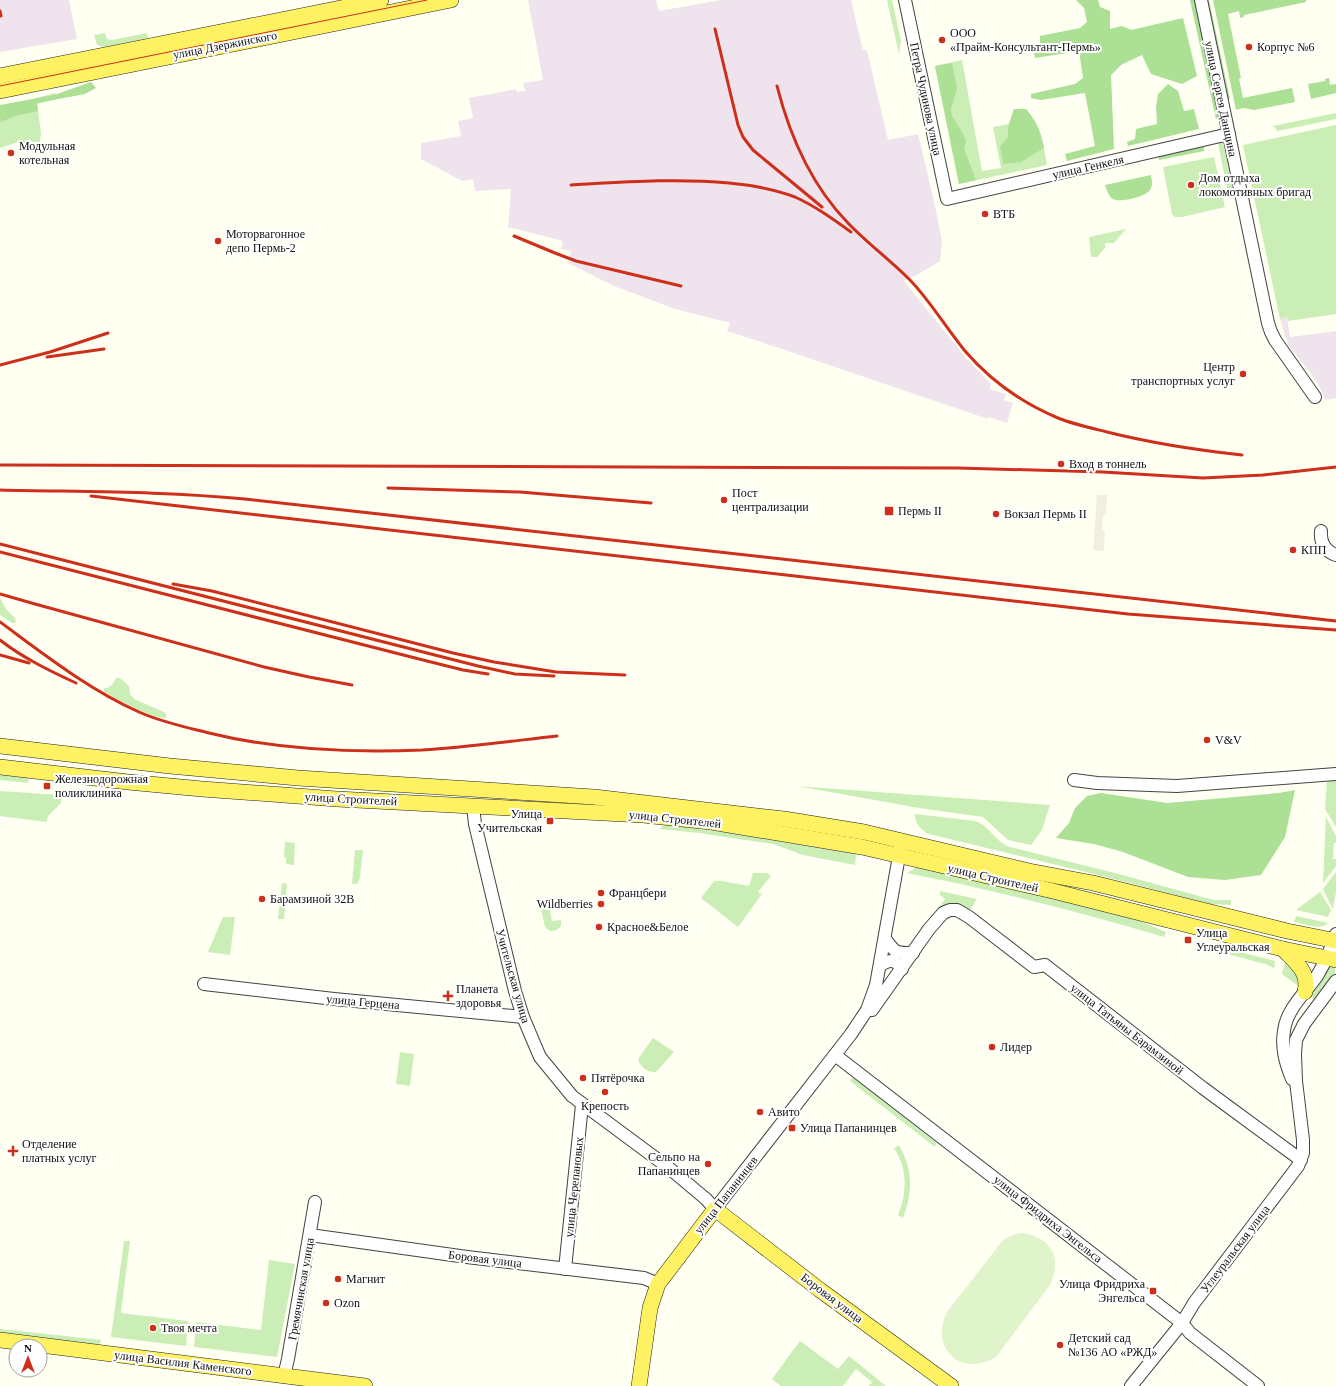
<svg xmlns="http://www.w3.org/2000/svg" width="1336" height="1386" font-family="'Times New Roman',serif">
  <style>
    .industrial { fill: #efe4ee }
    .green { fill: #cbeeb7 }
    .forest { fill: #abe095 }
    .pitch { fill: #dff4ca }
    .plaza { fill: #f1efdf }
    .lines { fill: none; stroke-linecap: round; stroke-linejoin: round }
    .minor-casing { stroke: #434343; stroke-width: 14 }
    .major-casing { stroke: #212121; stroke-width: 16 }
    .minor { stroke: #fff; stroke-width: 12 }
    .major { stroke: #fff262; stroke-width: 15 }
    .tram { stroke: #cd2f1a; stroke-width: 1 }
    .rail { stroke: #cd2f1a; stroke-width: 3 }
    .poi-dot { fill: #cd2f1a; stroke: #fff; stroke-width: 1.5 }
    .labels { text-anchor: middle; stroke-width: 4; stroke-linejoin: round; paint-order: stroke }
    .poi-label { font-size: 12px; fill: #101010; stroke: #fff; text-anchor: start }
    .street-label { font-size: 12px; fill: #101010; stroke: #fff }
  </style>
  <rect width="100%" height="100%" fill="#fffff2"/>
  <g class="industrial">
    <polygon points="0,0 69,0 77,39 0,52"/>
    <polygon points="528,0 656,0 659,11 721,0 851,0 863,50 867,50 888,140 918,134 934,201 942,241 940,261 917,275 904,281 966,358 991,384 990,389 1006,394 1004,400 1013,403 1007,423 989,417 988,419 782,349 727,331 730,323 675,309 614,286 568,263 571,251 561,249 563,241 508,227 511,189 475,191 473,179 462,181 421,159 421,143 461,136 458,121 473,118 469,98 516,89 517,92 525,91 523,83 543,80"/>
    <polygon points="1287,317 1290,337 1336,331 1336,398 1325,400 1320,388 1313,376 1288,345 1280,319"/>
  </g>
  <g class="green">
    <polygon points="887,0 892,0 901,41 899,54"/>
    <polygon points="105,33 107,39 112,40 147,33 148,38 104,47 97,45 94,35"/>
    <path d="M962,60L982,171L1001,168L993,127L1009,124L1014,109H1026C1041,127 1043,142 1047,165L959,184L935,66Z"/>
    <polygon points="55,93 61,98 37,104 41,133 40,143 35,146 32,141 19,146 18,142 0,148 0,108"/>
    <polygon points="1336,113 1336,119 1278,131 1273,126"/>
    <polygon points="1336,125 1336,314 1288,321 1287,317 1280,319 1243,145"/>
    <polygon points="1223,142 1235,198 1229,199 1218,143"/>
    <polygon points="1214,157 1225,207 1182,217 1175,217 1172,214 1163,167"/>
    <polygon points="1126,229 1113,244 1113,243 1105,243 1105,248 1097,257 1091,257 1089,237"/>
    <polygon points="0,598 6,609 15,618 16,621 15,623 12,623 0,615"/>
    <path d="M116,678H120L129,686L130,694L134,699L164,712L166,714V718C149,718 119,700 104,692V688C111,688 113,684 116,678Z"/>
    <polygon points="0,773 29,776 28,783 0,780"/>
    <polygon points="1327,778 1336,780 1336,827 1325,809"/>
    <polygon points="797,786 1050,805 1042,830 1031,845 1008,840 983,817 919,808"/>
    <polygon points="0,791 61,795 61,803 48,816 47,822 0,816"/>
    <path d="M915,814L975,821C990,826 995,842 1010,847L1115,873L1214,900H1231V905L1210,904L1102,876L929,834C921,830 915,824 915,814Z"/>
    <polygon points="1326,817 1336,836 1336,843 1334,843 1333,859 1336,859 1336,866 1323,883"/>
    <polygon points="666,825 737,834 856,854 855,865 803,855 773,844 699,833 660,829 662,826"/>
    <polygon points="285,842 295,843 294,865 286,864 286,857 284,857"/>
    <polygon points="355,850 363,850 360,878 357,884 352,884"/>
    <path d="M918,866L1128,916L1166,932L1164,937C1079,912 994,890 907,873Z"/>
    <polygon points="1336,872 1336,892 1333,909 1323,889"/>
    <polygon points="753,873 767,873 771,876 758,892 762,894 738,927 701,898 714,881 722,881 749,886"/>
    <polygon points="282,883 287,884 284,919 278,919"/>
    <polygon points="940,891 977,899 970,910 962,907 927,924 945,899 940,895"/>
    <polygon points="1320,892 1331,910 1328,917 1296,910"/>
    <polygon points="544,899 552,899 557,904 549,906 552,921 561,920 561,926 557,930 550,931 545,927 540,905"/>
    <path d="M1296,916L1328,923C1319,931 1305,924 1294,922Z"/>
    <polygon points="223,917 235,917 230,955 208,952"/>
    <polygon points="1213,945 1275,961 1274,968 1265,964 1212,950"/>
    <polygon points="1285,962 1296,970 1301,988 1282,974"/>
    <polygon points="1333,966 1335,969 1335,975 1317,1001 1309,995 1328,967"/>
    <path d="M653,1038L674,1052L656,1072C648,1073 640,1067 638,1059Z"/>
    <polygon points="400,1052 414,1054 410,1086 396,1084"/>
    <polygon points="853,1077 934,1141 936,1143 935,1147 850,1081"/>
    <path d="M899,1145C913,1169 913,1193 903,1218L898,1215C907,1193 908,1169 894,1148Z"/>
    <polygon points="124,1241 130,1241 121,1313 188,1321 186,1346 111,1337"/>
    <polygon points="269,1260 295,1264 277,1357 194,1347 196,1322 261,1330"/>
    <polygon points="0,1329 102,1340 98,1345 0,1337"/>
    <polygon points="800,1341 838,1369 849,1356 886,1386 869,1386 872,1382 856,1369 843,1386 781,1386 772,1379"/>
  </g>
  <g class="forest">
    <polygon points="1076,0 1098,0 1100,7 1110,11 1110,29 1122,26 1131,30 1183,18 1197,76 1182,84 1151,74 1142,55 1121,65 1111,75 1114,149 1067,161 1065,154 1095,146 1085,93 1041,100 1031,98 1031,94 1075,84 1083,78 1079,51 1035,58 1034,52 1040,46 1040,36 1080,28 1087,22 1084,8"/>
    <polygon points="1190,0 1196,0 1221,118 1216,119"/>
    <polygon points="1205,0 1209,0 1230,99 1226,100"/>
    <polygon points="1213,0 1306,0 1306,2 1244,15 1244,17 1240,18 1239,11 1228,14 1241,78 1239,79 1243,98 1292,88 1295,102 1254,110 1244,108 1236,110"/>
    <polygon points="952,63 957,88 951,109 952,116 962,132 966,141 964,149 976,180 959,184 935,66"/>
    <polygon points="1329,78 1330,85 1336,84 1336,93 1311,99 1308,84 1325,81 1325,79"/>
    <polygon points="91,82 96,88 85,94 37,103 38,111 15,116 1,122 0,118 0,105 54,95"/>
    <polygon points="1168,84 1178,91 1184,111 1194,109 1199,129 1128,146 1127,142 1135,139 1136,129 1157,124 1156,107 1158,94"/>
    <path d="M1014,109H1026C1037,122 1041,132 1044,148L1021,162L1003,164L1000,146L1008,138V127Z"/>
    <polygon points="1204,146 1204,151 1159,160 1158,156"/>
    <path d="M1151,175C1152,181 1153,186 1150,190C1145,197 1120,203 1113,199C1108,196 1107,190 1105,185Z"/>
    <polygon points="1295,790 1285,837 1261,875 1225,880 1188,877 1123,852 1094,844 1056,838 1069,823 1075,808 1087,796 1101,793 1167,803 1279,793"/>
  </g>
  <path class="pitch" d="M1022,1233C1051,1237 1063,1258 1050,1285L996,1357C961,1378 929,1348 947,1312L1003,1240L1012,1235Z"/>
  <polygon class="plaza" points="1097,495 1107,495 1106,515 1103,515 1102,531 1105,531 1104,551 1093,550"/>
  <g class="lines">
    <g class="minor-casing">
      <g id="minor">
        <polyline points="905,0 947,199 1229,134"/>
        <polyline points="1201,0 1268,323 1271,332 1275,340 1315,397"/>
        <path d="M1321,531C1320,543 1325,551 1336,555"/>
        <polyline points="1074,780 1097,783 1177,786 1336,774"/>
        <polyline points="473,806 475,824 515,991 523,1017 540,1057 572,1096 669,1168 706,1199 715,1209 851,1034 867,1010 876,985 899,856 900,847"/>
        <path d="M885,939C896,953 894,953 913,953"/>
        <path d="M880,965C891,959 895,959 902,969"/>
        <polyline points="204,984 334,999 523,1017"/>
        <polyline points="872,1010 929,929 943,913 950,910 957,910 969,917 1034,967 1045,965 1203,1088 1301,1160"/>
        <polyline points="835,1055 1182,1323 1190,1333 1258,1386"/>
        <path d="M1292,1079C1286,1064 1281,1048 1284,1031C1286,1010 1305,993 1317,976C1325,963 1331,949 1336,934"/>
        <polyline points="310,1235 467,1257 644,1278 658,1284"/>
        <polyline points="565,1269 582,1105"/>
        <polyline points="284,1376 288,1359 315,1202"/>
        <polyline points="1131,1386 1182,1323 1194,1303 1298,1166 1303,1153 1303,1140 1296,1081 1295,1054 1296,1040 1304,1024 1336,981"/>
      </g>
    </g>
    <g class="major-casing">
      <g id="major">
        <polyline points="0,76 381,0"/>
        <polyline points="0,91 451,0"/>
        <polyline points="0,746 170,766 298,778 594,797 784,819 864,832 1029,871 1093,883 1287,931 1336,941"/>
        <polyline points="0,767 128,782 202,789 337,799 643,815 711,822 862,847 1053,891 1283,949 1336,960"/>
        <path d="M1283,949C1296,963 1310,972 1305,992"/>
        <polyline points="0,1340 365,1386"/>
        <polyline points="639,1386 650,1308 658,1284 715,1209 820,1290 951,1386"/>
      </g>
    </g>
    <use href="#minor" class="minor"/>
    <use href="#major" class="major"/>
    <polyline class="tram" points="0,86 427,0"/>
    <g class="rail">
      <polyline points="0,11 1,16"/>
      <polyline points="715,29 738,125 743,137 753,150 822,207"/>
      <path d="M777,86C790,137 811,185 848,223C867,243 889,259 909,279C929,299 946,328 965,351C990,380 1022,403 1058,418C1073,424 1091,428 1107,432C1151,443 1196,450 1242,455"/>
      <path d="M571,185C624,182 676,178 729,183C751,185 774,189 795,197C815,206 833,219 851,232"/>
      <polyline points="514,236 555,253 576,261 681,286"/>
      <polyline points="47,357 104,349"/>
      <polyline points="0,365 50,352 108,333"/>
      <polyline points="0,465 958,468 1103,472 1203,478 1263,475 1336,467"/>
      <polyline points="388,488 520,492 651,503"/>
      <path d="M0,490C83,492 163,491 245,499L1336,621"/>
      <polyline points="91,496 1128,614 1336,630"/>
      <polyline points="0,544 478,666 515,674 554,676"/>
      <polyline points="0,552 427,661 463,670 488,674"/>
      <polyline points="173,584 212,591 453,653 494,662 556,672 625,675"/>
      <polyline points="0,594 35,604 264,667 309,677 352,685"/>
      <path d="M0,622C45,655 88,689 139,712C161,722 185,727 209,733C278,750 351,753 422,750C467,747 512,741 557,736"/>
      <path d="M0,640C23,658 50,671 76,683"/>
      <polyline points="0,655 29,663"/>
    </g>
  </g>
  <g class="poi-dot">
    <circle cx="942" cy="40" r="4"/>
    <circle cx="1249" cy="47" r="4"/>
    <circle cx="11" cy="153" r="4"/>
    <circle cx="1191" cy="185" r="4"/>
    <circle cx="985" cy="214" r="4"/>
    <circle cx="218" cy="241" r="4"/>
    <circle cx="1243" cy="374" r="4"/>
    <circle cx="1061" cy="464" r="4"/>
    <circle cx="724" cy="500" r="4"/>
    <rect x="884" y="506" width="10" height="10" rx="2"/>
    <circle cx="996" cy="514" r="4"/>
    <circle cx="1293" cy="550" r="4"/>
    <circle cx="1207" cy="740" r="4"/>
    <rect x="43" y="782" width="8" height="8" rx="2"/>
    <rect x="546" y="817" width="8" height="8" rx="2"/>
    <circle cx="601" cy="893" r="4"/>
    <circle cx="262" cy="899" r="4"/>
    <circle cx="601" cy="904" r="4"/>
    <circle cx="599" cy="927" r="4"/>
    <rect x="1184" y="936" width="8" height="8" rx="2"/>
    <path d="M446 990h4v4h4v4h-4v4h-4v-4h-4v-4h4z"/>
    <circle cx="992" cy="1047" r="4"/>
    <circle cx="583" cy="1078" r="4"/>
    <circle cx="605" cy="1092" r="4"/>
    <circle cx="760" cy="1112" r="4"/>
    <rect x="788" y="1124" width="8" height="8" rx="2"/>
    <path d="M11 1145h4v4h4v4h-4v4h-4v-4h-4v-4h4z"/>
    <circle cx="708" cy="1164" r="4"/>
    <circle cx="338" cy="1279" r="4"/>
    <rect x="1149" y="1287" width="8" height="8" rx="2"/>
    <circle cx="326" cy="1303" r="4"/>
    <circle cx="153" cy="1328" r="4"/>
    <circle cx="1060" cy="1345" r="4"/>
  </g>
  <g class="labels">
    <g class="poi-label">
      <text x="950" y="37">ООО<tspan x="950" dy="14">«Прайм-Консультант-Пермь»</tspan></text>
      <text x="1257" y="51">Корпус №6</text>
      <text x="19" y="150">Модульная<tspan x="19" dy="14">котельная</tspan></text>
      <text x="1199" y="182">Дом отдыха<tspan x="1199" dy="14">локомотивных бригад</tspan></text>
      <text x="993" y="218">ВТБ</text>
      <text x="226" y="238">Моторвагонное<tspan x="226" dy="14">депо Пермь-2</tspan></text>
      <text x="1235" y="371" text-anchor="end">Центр<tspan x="1235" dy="14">транспортных услуг</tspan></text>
      <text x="1069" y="468">Вход в тоннель</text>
      <text x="732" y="497">Пост<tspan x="732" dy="14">централизации</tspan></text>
      <text x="898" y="515">Пермь II</text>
      <text x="1004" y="518">Вокзал Пермь II</text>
      <text x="1301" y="554">КПП</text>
      <text x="1215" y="744">V&amp;V</text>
      <text x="55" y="783">Железнодорожная<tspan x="55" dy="14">поликлиника</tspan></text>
      <text x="542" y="818" text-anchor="end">Улица<tspan x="542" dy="14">Учительская</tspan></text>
      <text x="609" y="897">Францбери</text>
      <text x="270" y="903">Барамзиной 32В</text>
      <text x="593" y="908" text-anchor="end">Wildberries</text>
      <text x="607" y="931">Красное&amp;Белое</text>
      <text x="1196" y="937">Улица<tspan x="1196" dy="14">Углеуральская</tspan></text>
      <text x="456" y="993">Планета<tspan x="456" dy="14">здоровья</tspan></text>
      <text x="1000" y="1051">Лидер</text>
      <text x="591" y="1082">Пятёрочка</text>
      <text x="605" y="1110" text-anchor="middle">Крепость</text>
      <text x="768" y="1116">Авито</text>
      <text x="800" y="1132">Улица Папанинцев</text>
      <text x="22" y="1148">Отделение<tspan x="22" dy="14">платных услуг</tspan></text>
      <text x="700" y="1161" text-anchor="end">Сельпо на<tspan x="700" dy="14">Папанинцев</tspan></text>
      <text x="346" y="1283">Магнит</text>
      <text x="1145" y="1288" text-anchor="end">Улица Фридриха<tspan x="1145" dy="14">Энгельса</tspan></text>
      <text x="334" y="1307">Ozon</text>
      <text x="161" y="1332">Твоя мечта</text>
      <text x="1068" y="1342">Детский сад<tspan x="1068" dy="14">№136 АО «РЖД»</tspan></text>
    </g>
    <g class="street-label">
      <text transform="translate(225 45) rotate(-11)" y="4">улица Дзержинского</text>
      <text transform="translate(926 99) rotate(78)" y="4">Петра Чудинова улица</text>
      <text transform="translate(1221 99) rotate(78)" y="4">улица Сергея Данщина</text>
      <text transform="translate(1088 167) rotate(-13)" y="4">улица Генкеля</text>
      <text transform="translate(351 799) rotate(3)" y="4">улица Строителей</text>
      <text transform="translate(675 819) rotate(6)" y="4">улица Строителей</text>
      <text transform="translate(993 878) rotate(13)" y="4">улица Строителей</text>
      <text transform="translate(513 976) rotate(74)" y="4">Учительская улица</text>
      <text transform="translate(363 1002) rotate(5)" y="4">улица Герцена</text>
      <text transform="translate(1127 1029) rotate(38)" y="4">улица Татьяны Барамзиной</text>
      <text transform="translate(574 1187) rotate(-84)" y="4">улица Черепановых</text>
      <text transform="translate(726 1195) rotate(-52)" y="4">улица Папанинцев</text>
      <text transform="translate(1048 1219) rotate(38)" y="4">улица Фридриха Энгельса</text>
      <text transform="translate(1235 1249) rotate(-53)" y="4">Углеуральская улица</text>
      <text transform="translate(485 1259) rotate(7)" y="4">Боровая улица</text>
      <text transform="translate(301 1289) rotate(-80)" y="4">Гремячинская улица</text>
      <text transform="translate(832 1298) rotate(37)" y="4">Боровая улица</text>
      <text transform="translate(183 1363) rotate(7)" y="4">улица Василия Каменского</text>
    </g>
  </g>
  <g transform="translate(28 1358)"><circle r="19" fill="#ffffff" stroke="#9f9f9f"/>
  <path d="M0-3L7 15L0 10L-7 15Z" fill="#cd2f1a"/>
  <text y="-6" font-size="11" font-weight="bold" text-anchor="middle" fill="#101010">N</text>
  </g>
</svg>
